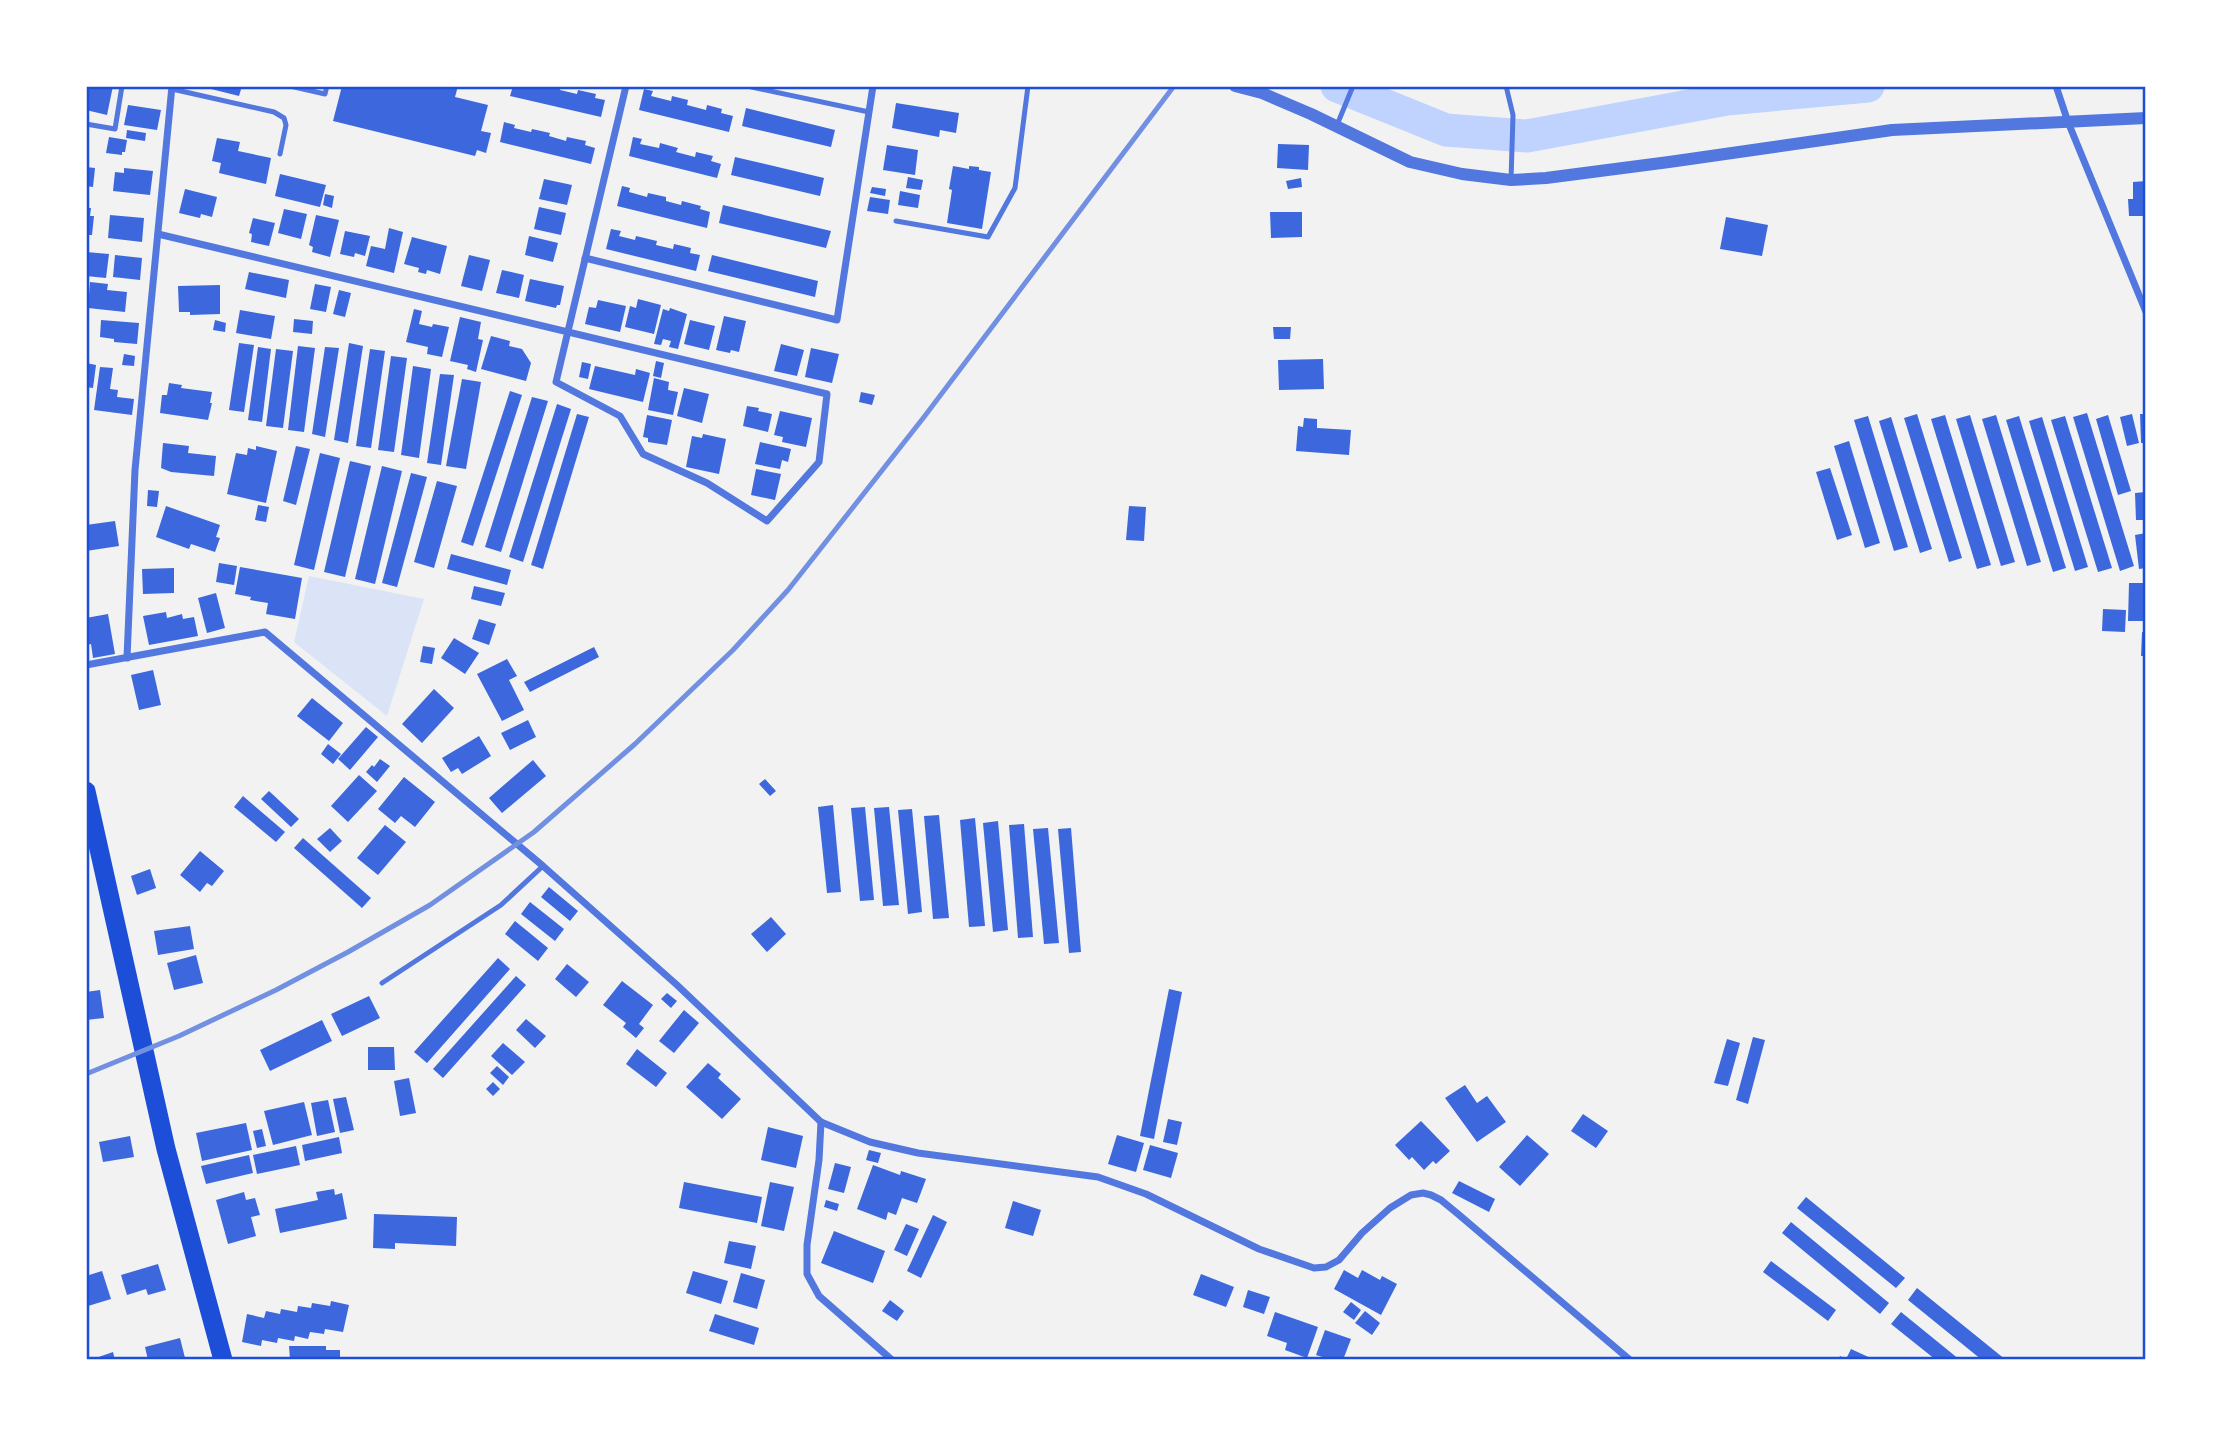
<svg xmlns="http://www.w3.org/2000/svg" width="2232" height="1446" font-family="Montserrat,sans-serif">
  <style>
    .green { fill: #dbe4f7 }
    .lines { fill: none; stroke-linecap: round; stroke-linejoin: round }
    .river { stroke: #bfd3fe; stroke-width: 33 }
    .building { fill: #3d67dc }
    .service { stroke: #5277de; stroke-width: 5 }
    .minor { stroke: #5277de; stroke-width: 7 }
    .tertiary { stroke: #5277de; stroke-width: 12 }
    .trunk { stroke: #1d4ed8; stroke-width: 19 }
    .rail { stroke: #7290e2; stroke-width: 5 }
    .neatline { fill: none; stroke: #1d4ed8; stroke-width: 2.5 }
  </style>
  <rect width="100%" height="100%" fill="#f2f2f2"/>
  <polygon class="green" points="309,576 424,599 387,716 294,642"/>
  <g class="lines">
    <polyline class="river" points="1337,86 1446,130 1527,136 1727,99 1868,86"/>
  </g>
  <g class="building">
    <polygon points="86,86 113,86 107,115 86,110"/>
    <polygon points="199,86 242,86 239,96"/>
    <polygon points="342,86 458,86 455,97 488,105 481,131 491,133 486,153 477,150 475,156 333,121"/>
    <polygon points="513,86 561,86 560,90 577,94 578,90 596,94 595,98 605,100 601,117 510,96"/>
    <polygon points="644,89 653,91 651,96 671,101 672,96 688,100 687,105 706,110 707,105 722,109 721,113 733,116 729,132 639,110"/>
    <polygon points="896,103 959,113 956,133 940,130 939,137 892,128"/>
    <polygon points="128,105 161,110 157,130 124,125"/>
    <polygon points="746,108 835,130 831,147 742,126"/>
    <polygon points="504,122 515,125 514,128 531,132 532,129 550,133 549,136 566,141 567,137 586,141 585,145 595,148 591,164 500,142"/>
    <polygon points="127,130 146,133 145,141 126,138"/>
    <polygon points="109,137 127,140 125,152 122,152 122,155 106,153"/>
    <polygon points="633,137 642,139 640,144 659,148 660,143 678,148 676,152 695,157 696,152 713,156 711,161 721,164 717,178 629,156"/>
    <polygon points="217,138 240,142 238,151 271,158 266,184 219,173 221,163 212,161"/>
    <polygon points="1278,144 1309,145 1308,170 1277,168"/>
    <polygon points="887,145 918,150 915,175 883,170"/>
    <polygon points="735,157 824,178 820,196 731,175"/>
    <polygon points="953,166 969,169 969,166 979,167 979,170 991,172 982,229 947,223 952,190 949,189"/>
    <polygon points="86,167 95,168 93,187 86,186"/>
    <polygon points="124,168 153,171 150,195 113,191 115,172 124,173"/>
    <polygon points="280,174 326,185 320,207 275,196"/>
    <polygon points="908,177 923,180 921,190 906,188"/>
    <polygon points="1301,178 1302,187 1288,189 1286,181"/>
    <polygon points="544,179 572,185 567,205 539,199"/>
    <polygon points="2146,181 2146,216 2129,216 2128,199 2133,199 2133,182"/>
    <polygon points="622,186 630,188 629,192 647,197 648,193 666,197 666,201 681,205 682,201 701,206 700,209 710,212 707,228 617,206"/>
    <polygon points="872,187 886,189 885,196 870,193"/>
    <polygon points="185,189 217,197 212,217 201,214 200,218 179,213"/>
    <polygon points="900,191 920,195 918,208 898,205"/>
    <polygon points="325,194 334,196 332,208 323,205"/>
    <polygon points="870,197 890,200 888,214 867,211"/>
    <polygon points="723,205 831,231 826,248 719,223"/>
    <polygon points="539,207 566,213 561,235 534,229"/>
    <polygon points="86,208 91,208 90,216 94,216 92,235 86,235"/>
    <polygon points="284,209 307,214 301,239 278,233"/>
    <polygon points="1270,212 1302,212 1302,237 1271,238"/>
    <polygon points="110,215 144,218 142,242 108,238"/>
    <polygon points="316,215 339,220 330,257 312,252 313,247 309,245"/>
    <polygon points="1726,217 1768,225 1762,256 1720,249"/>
    <polygon points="253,218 275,223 269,246 251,242 252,234 249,233"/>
    <polygon points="389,228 403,232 394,273 366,266 371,246 385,249"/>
    <polygon points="611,229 621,231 619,236 635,240 636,236 657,241 656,245 673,249 674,244 691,248 690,253 700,255 696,271 606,249"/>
    <polygon points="345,231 370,236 365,256 355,253 354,257 340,254"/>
    <polygon points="529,236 558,243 553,262 525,255"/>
    <polygon points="412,237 447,246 440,274 427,270 426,274 418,272 419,268 404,264"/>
    <polygon points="86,252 109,254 106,278 86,276"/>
    <polygon points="115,255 142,258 140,280 113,277"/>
    <polygon points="469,255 490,260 482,291 461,286"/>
    <polygon points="712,255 818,281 815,297 708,271"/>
    <polygon points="502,270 524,275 519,298 496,293"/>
    <polygon points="249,272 289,280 286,298 245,289"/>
    <polygon points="530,279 564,286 560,305 557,305 556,308 525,301"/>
    <polygon points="90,282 108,284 107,290 127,292 125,312 88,308"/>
    <polygon points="315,284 331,287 326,312 310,309"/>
    <polygon points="220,285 220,314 190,315 190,312 179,312 178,286"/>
    <polygon points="339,290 351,293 345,317 333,314"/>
    <polygon points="638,299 661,305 654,334 625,327 630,306 636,308"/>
    <polygon points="598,300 626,306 620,332 585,324 589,307 596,308"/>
    <polygon points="670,308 687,314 678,349 669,347 671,341 663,339 661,345 654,344 663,309 669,311"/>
    <polygon points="414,309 422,311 419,324 432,327 433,324 449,327 442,357 427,354 428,347 406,342"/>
    <polygon points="240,310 275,316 271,339 236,333"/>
    <polygon points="724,316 746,321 739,352 731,350 730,353 716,350"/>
    <polygon points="460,317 481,322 478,339 483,340 476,372 467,369 468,365 450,361"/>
    <polygon points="294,319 313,321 312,334 293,332"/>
    <polygon points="101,320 139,323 137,344 114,342 114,339 100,337"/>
    <polygon points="215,320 226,323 225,332 213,330"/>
    <polygon points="690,320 715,326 709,350 684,344"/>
    <polygon points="1273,327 1291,327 1290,339 1274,339"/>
    <polygon points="491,336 510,341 509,346 522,349 531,363 526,381 481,369"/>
    <polygon points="239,343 254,345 244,412 229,410"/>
    <polygon points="349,343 363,346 348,443 334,440"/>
    <polygon points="781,344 804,350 797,376 774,371"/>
    <polygon points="298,346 315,348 304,432 288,430"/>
    <polygon points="258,347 271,349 262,422 248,420"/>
    <polygon points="325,347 339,348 325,437 312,434"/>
    <polygon points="811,348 839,354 832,383 805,377"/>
    <polygon points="276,349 293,351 283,428 266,426"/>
    <polygon points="370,349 385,351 371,448 356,446"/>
    <polygon points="124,354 135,356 134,366 122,365"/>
    <polygon points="391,356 407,358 394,452 378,450"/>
    <polygon points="1323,359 1324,389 1279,390 1278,360"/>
    <polygon points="656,361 664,363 661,378 653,376"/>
    <polygon points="582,362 591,364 588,379 579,377"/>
    <polygon points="86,363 96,365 93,388 86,387"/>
    <polygon points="413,366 431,369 419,458 401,455"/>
    <polygon points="595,366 635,375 636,369 650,373 643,402 589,389"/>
    <polygon points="100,367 113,368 110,389 118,390 117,397 134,399 132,415 94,410"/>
    <polygon points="440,374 454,375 441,465 427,463"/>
    <polygon points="654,378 669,382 668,390 678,392 673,415 648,410"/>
    <polygon points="462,379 481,382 466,469 446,466"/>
    <polygon points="169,383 182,385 181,388 212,392 210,403 212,403 208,420 160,413 162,395 167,395"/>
    <polygon points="684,388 709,394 702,423 677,416"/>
    <polygon points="510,391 522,395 473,546 461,542"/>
    <polygon points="861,392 875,395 872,405 859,402"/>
    <polygon points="532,397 548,401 501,552 485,547"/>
    <polygon points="557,404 571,409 523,562 509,557"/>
    <polygon points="747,406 759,408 758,411 772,414 768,432 743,426"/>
    <polygon points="780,411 812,418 806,447 782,442 783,437 774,435"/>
    <polygon points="2087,413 2134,566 2120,571 2073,417"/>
    <polygon points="577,414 589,417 543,569 531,565"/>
    <polygon points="1917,414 1962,558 1949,562 1904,418"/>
    <polygon points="2132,414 2139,443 2127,446 2120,417"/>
    <polygon points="2140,414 2146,414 2146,443 2141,443"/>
    <polygon points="647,415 672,420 667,445 648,442 648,438 643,437"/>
    <polygon points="1945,415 1991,565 1977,569 1931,419"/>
    <polygon points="1970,415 2015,562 2001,566 1956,419"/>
    <polygon points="1996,415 2041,562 2027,566 1982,419"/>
    <polygon points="2108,415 2131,491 2118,495 2096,419"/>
    <polygon points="1868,416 1908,547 1894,551 1854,420"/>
    <polygon points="2019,416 2066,568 2053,572 2006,420"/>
    <polygon points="2065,416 2112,568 2098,572 2051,420"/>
    <polygon points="1891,417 1932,549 1920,553 1879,421"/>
    <polygon points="2042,417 2088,567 2075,571 2029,421"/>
    <polygon points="1304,418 1317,419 1317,428 1351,430 1349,455 1296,451 1298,426 1303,427"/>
    <polygon points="703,434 726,439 719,474 686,467 692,436 702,438"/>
    <polygon points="1849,441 1880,543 1865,548 1834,446"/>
    <polygon points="760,442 791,449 788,462 782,460 780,469 755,464"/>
    <polygon points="163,443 189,446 188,453 216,456 214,476 171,472 161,468"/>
    <polygon points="256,446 277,451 266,503 227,494 236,453 247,455 248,448 256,450"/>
    <polygon points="296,446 310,449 296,505 283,501"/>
    <polygon points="320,453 340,458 314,570 294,565"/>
    <polygon points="350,461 371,466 345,577 324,572"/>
    <polygon points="382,466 402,471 375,584 355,579"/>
    <polygon points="1830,468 1852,535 1837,540 1816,472"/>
    <polygon points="756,469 781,474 775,500 751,495"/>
    <polygon points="411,473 427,477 397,587 382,583"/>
    <polygon points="437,481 457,486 434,568 414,562"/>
    <polygon points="148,490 159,491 157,507 147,506"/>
    <polygon points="2146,492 2146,520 2136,520 2135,493"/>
    <polygon points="258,505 269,507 266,522 255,520"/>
    <polygon points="166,506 220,525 216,537 220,538 215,552 191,544 189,549 156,537"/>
    <polygon points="1129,506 1146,507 1144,541 1126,540"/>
    <polygon points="115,521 119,546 86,551 86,525"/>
    <polygon points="2146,533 2146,568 2139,569 2135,535"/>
    <polygon points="451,554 511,570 507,585 447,569"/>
    <polygon points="219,563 237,566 234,585 216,582"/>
    <polygon points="240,567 302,578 295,619 266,614 268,603 250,600 251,597 235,594"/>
    <polygon points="174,568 174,593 143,594 142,569"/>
    <polygon points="2129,583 2146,583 2146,621 2128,621"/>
    <polygon points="474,586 505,593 501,606 471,599"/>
    <polygon points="216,593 225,628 207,633 198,598"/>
    <polygon points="2103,609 2126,610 2125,632 2102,631"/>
    <polygon points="166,612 167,618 182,614 183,619 194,617 198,636 149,645 143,616"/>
    <polygon points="108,614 115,654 93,658 91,644 86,645 86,631 88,631 86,618"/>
    <polygon points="479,619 496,624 489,645 472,639"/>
    <polygon points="2142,632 2146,633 2146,656 2141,656"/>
    <polygon points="454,638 479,653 465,674 441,658"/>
    <polygon points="423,646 435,648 432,664 420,662"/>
    <polygon points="594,647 599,657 530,692 524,682"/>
    <polygon points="507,659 517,676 509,680 524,710 502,721 477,674"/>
    <polygon points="153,670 161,705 139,710 131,675"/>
    <polygon points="434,689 454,708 422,743 402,724"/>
    <polygon points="312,698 343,723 329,741 297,716"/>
    <polygon points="528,720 536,737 510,750 501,733"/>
    <polygon points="366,727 378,737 350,770 338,759"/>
    <polygon points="479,736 491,756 462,774 458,768 451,772 442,758"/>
    <polygon points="328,744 341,754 333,764 321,754"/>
    <polygon points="380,759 390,766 377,782 366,772 372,765 374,767"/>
    <polygon points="533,760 546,776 502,813 489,798"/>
    <polygon points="359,775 377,791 348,822 331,806"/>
    <polygon points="404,777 435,802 415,827 401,816 395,823 378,809"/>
    <polygon points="765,779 776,791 770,796 759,784"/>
    <polygon points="269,791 299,819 291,827 261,799"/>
    <polygon points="243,796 285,832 276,842 234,807"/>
    <polygon points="833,805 841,892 827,893 818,807"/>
    <polygon points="865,807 874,900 860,901 851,808"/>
    <polygon points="889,807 899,905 883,906 874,808"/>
    <polygon points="912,809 922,912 908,914 898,810"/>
    <polygon points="939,815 949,918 933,919 924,816"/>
    <polygon points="975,818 985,926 969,927 960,820"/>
    <polygon points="998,821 1008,930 993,932 983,823"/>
    <polygon points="1024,824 1033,937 1018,938 1009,825"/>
    <polygon points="385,825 406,842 378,875 357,858"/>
    <polygon points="330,828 342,841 330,852 317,839"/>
    <polygon points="1048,828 1059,943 1044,944 1033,829"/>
    <polygon points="1071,828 1081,952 1069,953 1058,829"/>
    <polygon points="303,838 371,898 362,908 294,848"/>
    <polygon points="200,851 224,871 212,886 207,883 200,892 180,875"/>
    <polygon points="150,869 156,888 137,895 131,876"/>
    <polygon points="549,887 578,911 570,921 541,897"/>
    <polygon points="530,902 564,929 555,941 521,914"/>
    <polygon points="771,917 786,934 767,952 751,934"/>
    <polygon points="515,921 548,948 538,961 505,934"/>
    <polygon points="190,926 194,949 158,955 154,931"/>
    <polygon points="196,955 203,983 174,990 167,963"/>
    <polygon points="498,958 510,969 427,1063 414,1052"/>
    <polygon points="567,964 589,982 576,997 555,979"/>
    <polygon points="516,976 526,985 443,1078 433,1069"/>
    <polygon points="622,981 653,1005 639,1024 644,1028 636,1038 623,1027 626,1023 603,1005"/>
    <polygon points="1169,989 1182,992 1154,1139 1140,1136"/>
    <polygon points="100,990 104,1018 86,1020 86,992"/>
    <polygon points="667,993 677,1001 671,1008 661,999"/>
    <polygon points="369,996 380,1018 342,1036 331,1014"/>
    <polygon points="684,1010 699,1023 674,1053 659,1041"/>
    <polygon points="526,1019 546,1036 535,1048 516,1030"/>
    <polygon points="322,1020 332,1041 270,1071 260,1050"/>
    <polygon points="1753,1037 1765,1040 1748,1104 1736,1100"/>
    <polygon points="1727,1039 1740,1043 1728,1086 1714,1083"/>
    <polygon points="503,1043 525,1062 512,1075 491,1056"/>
    <polygon points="368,1047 394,1047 395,1070 368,1070"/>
    <polygon points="637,1049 667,1073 656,1087 626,1064"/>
    <polygon points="708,1063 721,1074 718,1078 741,1099 722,1119 686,1087"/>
    <polygon points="497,1066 509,1077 503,1085 490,1073"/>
    <polygon points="409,1078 416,1113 400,1116 394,1081"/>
    <polygon points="493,1082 500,1089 493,1096 486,1089"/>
    <polygon points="1465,1085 1477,1103 1487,1096 1506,1122 1477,1142 1445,1098"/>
    <polygon points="346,1097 354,1130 340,1133 333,1099"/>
    <polygon points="328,1100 335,1132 317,1136 311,1103"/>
    <polygon points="304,1102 312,1135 273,1145 264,1111"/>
    <polygon points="1583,1114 1608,1131 1596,1148 1571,1131"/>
    <polygon points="1168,1119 1182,1122 1177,1145 1163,1142"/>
    <polygon points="1421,1121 1450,1151 1436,1164 1433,1161 1424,1170 1412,1157 1409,1160 1395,1145"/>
    <polygon points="246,1123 252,1150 202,1161 196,1133"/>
    <polygon points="768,1127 803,1136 796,1168 761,1160"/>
    <polygon points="262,1129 266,1146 257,1148 253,1131"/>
    <polygon points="1117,1135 1144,1143 1136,1172 1108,1164"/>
    <polygon points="1527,1135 1549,1154 1520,1186 1499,1167"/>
    <polygon points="130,1136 134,1157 103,1162 99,1142"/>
    <polygon points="339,1137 342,1153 305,1161 302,1145"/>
    <polygon points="1150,1145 1178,1153 1171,1178 1143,1170"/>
    <polygon points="296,1146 300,1165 257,1174 253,1155"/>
    <polygon points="869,1150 881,1153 878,1163 866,1160"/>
    <polygon points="249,1155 253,1173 206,1184 201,1166"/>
    <polygon points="835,1163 851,1167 844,1193 828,1189"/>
    <polygon points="873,1165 900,1175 901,1171 926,1179 917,1203 902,1198 896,1215 888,1212 886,1220 857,1209"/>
    <polygon points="1459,1181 1495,1199 1489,1212 1452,1193"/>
    <polygon points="684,1182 762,1197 757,1223 679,1208"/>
    <polygon points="770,1182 794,1187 784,1231 761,1226"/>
    <polygon points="334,1189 335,1195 342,1193 347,1219 280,1233 275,1209 318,1200 316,1192"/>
    <polygon points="244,1192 246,1200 255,1198 260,1215 251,1217 256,1236 228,1244 216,1200"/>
    <polygon points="1806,1197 1905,1278 1896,1288 1797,1208"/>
    <polygon points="826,1200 839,1204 837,1211 824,1207"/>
    <polygon points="1013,1201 1041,1210 1033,1236 1005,1228"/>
    <polygon points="374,1214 457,1217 456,1246 395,1243 395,1249 373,1248"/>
    <polygon points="933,1215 947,1222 921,1278 907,1271"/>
    <polygon points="1791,1222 1889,1303 1880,1314 1782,1233"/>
    <polygon points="906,1224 919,1229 907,1256 894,1250"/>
    <polygon points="834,1231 885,1251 873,1283 821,1263"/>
    <polygon points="729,1241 756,1246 751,1269 724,1263"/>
    <polygon points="1771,1261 1836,1310 1828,1321 1763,1272"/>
    <polygon points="158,1264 166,1290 148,1295 146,1289 127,1295 121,1275"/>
    <polygon points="1344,1270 1358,1278 1362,1270 1380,1280 1382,1276 1397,1284 1381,1315 1334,1289"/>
    <polygon points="102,1271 111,1299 88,1306 86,1298 86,1276"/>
    <polygon points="693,1271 728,1281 721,1304 686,1293"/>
    <polygon points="741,1273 765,1280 757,1309 733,1302"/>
    <polygon points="1201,1274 1234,1287 1226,1307 1193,1295"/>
    <polygon points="1917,1288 2006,1360 1982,1360 1908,1300"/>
    <polygon points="1248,1290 1270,1297 1264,1314 1243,1307"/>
    <polygon points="890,1300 904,1311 897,1321 882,1311"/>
    <polygon points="331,1301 349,1305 343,1332 325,1329 324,1334 310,1332 308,1339 295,1336 294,1341 278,1338 277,1343 262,1340 261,1346 242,1342 247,1314 264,1318 266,1311 280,1314 281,1309 297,1312 298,1306 311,1308 312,1303 330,1306"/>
    <polygon points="1351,1302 1361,1310 1354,1320 1343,1312"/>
    <polygon points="1365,1311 1380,1323 1372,1335 1355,1323"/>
    <polygon points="1275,1312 1318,1327 1307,1358 1285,1350 1287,1343 1267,1336"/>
    <polygon points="1901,1312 1960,1360 1936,1360 1891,1324"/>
    <polygon points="715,1314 759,1328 754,1345 709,1331"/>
    <polygon points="1325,1330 1351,1339 1343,1360 1332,1360 1316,1355"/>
    <polygon points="180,1338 185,1358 176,1360 148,1360 145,1347"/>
    <polygon points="289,1346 326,1346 326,1350 340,1350 340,1360 290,1360"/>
    <polygon points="1851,1349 1875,1360 1838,1360 1840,1356 1846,1359"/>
    <polygon points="113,1352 115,1360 90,1360"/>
  </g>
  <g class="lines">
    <g class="service">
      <polyline points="290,86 325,94 327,86"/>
      <polyline points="747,86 869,112"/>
      <polyline points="1506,86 1513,115 1511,180"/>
      <polyline points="172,89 274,112 284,118 286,125 280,154"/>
      <polyline points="86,124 115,129 122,86"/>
      <polyline points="1337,125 1353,86"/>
      <polyline points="896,221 988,237 1015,188 1028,86"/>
      <polyline points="382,983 501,905 543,866"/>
    </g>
    <g class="minor">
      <polyline points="2056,86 2068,122 2146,312"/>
      <polyline points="158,234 827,394 819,462 767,521 707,483 643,454 620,416 556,382 626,86"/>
      <polyline points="585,258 837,320 873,86"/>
      <polyline points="127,658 135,470 172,86"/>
      <polyline points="86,665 265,632 543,866 677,985 821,1122 870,1142 918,1153 1098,1177 1146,1194 1259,1249 1314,1268 1326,1267 1339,1260 1362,1233 1390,1208 1411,1195 1423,1193 1431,1195 1441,1200 1458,1214 1630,1360"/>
      <polyline points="821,1122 819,1160 807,1245 807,1274 819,1296 892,1360"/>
    </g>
    <polyline class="tertiary" points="1235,86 1262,93 1311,114 1410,162 1462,174 1511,180 1546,178 1669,162 1892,130 2146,118"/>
    <polyline class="trunk" points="86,791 166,1149 223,1360"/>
    <polyline class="rail" points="86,1074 179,1036 276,990 348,952 430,905 534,832 635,744 733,650 788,590 924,417 1174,86"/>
  </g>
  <rect width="2232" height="1446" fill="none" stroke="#ffffff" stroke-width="175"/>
  <rect x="88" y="88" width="2056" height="1270" class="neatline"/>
</svg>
